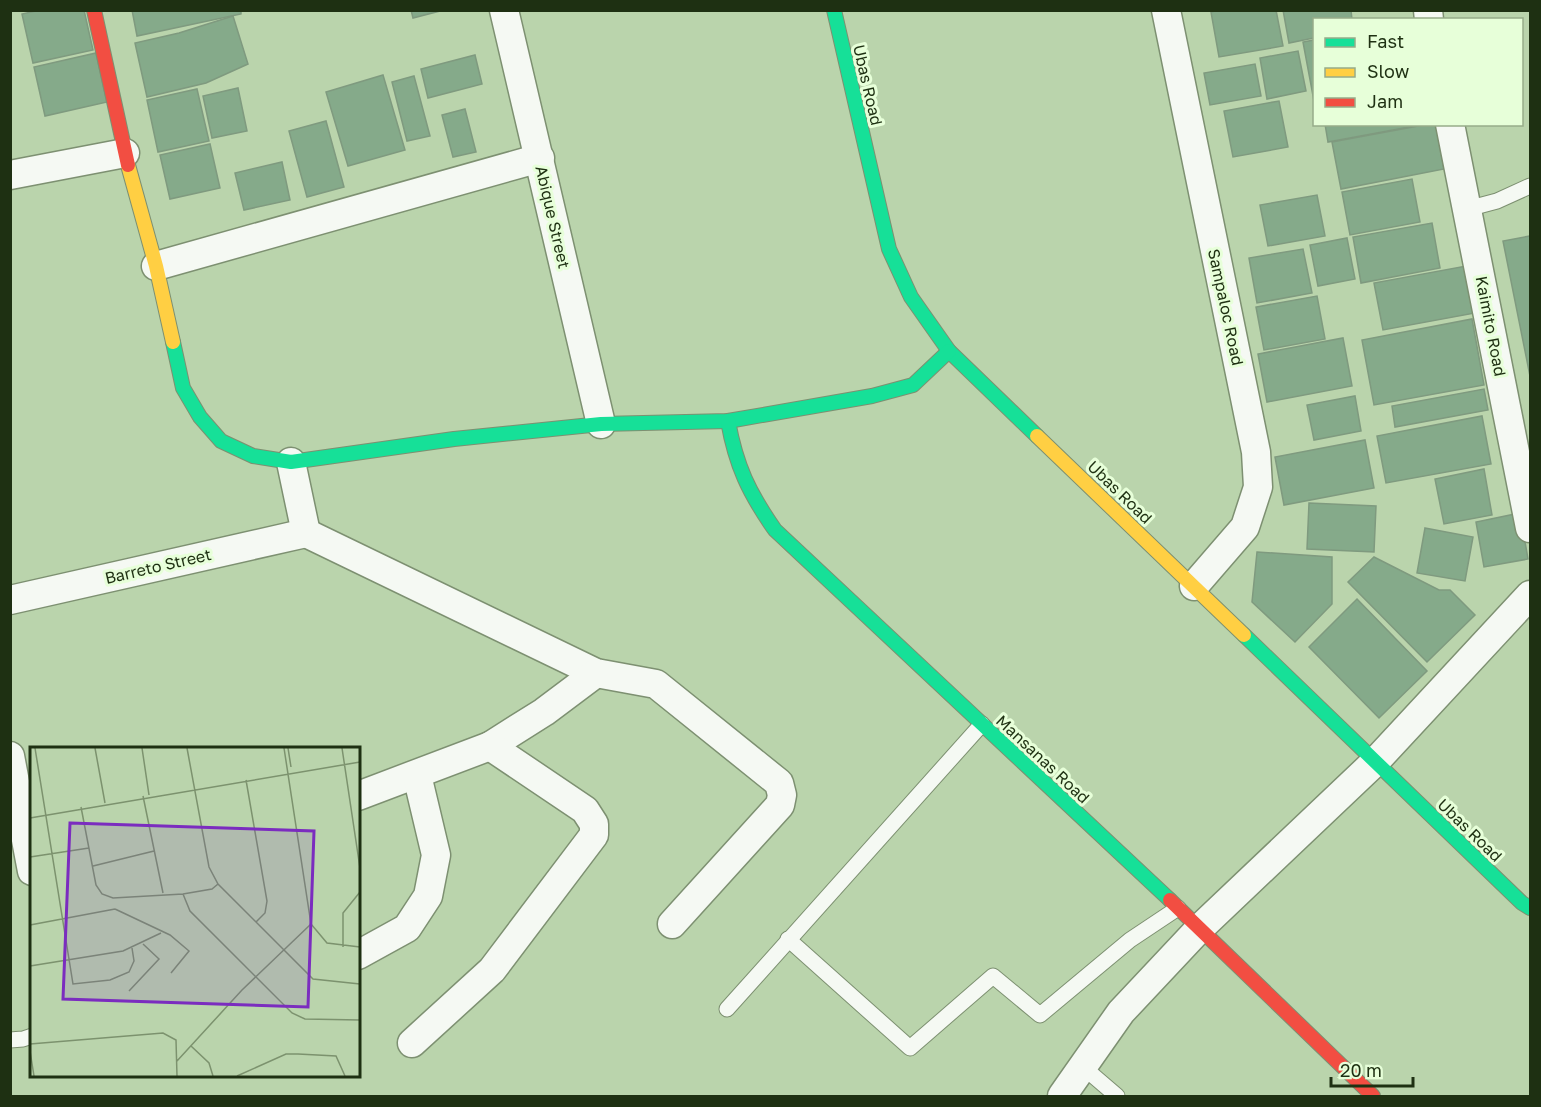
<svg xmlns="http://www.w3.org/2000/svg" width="1541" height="1107" font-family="'Golos Text',sans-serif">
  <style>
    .building { fill: #85aa8a; stroke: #7f9a7f; stroke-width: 1.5 }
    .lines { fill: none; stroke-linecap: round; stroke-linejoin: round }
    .lane-casing { stroke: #7d9071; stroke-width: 17 }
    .street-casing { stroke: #7d9071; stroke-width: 31 }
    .fast-casing { stroke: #7d9071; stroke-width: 16 }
    .slow-casing { stroke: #7d9071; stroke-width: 16 }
    .jam-casing { stroke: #7d9071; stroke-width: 16 }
    .lane { stroke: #f5f9f3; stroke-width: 15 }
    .street { stroke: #f5f9f3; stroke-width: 28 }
    .fast { stroke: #16e098; stroke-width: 14 }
    .slow { stroke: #ffcf43; stroke-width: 14 }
    .jam { stroke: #f24e42; stroke-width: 14 }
    .labels { text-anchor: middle; stroke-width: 6; stroke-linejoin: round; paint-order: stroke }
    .street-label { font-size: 16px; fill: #1e3012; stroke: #e7ffd9 }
    .inset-road { fill: none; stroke: #7c926e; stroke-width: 1.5 }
    .view { fill: #7b2cbf; fill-opacity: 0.15; stroke: #7b2cbf; stroke-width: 3 }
    .inset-edge { fill: none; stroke: #1e3012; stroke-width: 3 }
  </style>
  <rect width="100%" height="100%" fill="#bad4ac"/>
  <g class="building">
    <polygon points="40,10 84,10 93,50 33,63 22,14"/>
    <polygon points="132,10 241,10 241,14 137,36"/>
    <polygon points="411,10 444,10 413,18"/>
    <polygon points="1219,10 1276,10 1283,46 1219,57 1211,12"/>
    <polygon points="1283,10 1351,10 1352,20 1314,20 1314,38 1289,43"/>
    <polygon points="233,16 248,64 206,83 147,97 135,43 179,33"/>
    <polygon points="1314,40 1314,101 1303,42"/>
    <polygon points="1298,51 1306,91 1267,99 1260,58"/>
    <polygon points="96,53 107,102 45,116 34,67"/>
    <polygon points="475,55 482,84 428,98 421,69"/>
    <polygon points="1255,64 1261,96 1210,105 1204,73"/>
    <polygon points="383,75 405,150 348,166 326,92"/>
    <polygon points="414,76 430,136 407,141 392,82"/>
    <polygon points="238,88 247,131 212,138 203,96"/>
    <polygon points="197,89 209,141 158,152 147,100"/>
    <polygon points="1279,101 1288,147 1233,157 1224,111"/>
    <polygon points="465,109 476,152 453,157 442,115"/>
    <polygon points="326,121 344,187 307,197 289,131"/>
    <polygon points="1325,124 1420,124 1420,125 1328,142"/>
    <polygon points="1429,124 1436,124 1444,169 1341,189 1332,142"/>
    <polygon points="210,144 220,188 170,199 160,155"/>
    <polygon points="282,162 290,200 244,210 235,173"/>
    <polygon points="1412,179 1420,222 1350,235 1342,192"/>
    <polygon points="1317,195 1325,236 1268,246 1260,205"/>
    <polygon points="1432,223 1440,268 1361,283 1353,237"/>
    <polygon points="1530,236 1530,376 1503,241"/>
    <polygon points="1347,238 1355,279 1318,286 1310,245"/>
    <polygon points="1303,249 1312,293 1257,303 1249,258"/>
    <polygon points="1466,266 1475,313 1383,330 1374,283"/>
    <polygon points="1317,296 1325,339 1264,350 1256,307"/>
    <polygon points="1472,319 1484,385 1374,405 1362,340"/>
    <polygon points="1343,338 1352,386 1267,402 1258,354"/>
    <polygon points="1484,389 1488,410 1395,427 1392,406"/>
    <polygon points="1355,396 1361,431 1314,440 1307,405"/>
    <polygon points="1482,416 1491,464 1386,483 1377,436"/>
    <polygon points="1365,440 1374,488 1284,505 1275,457"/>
    <polygon points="1484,469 1492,515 1444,524 1435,479"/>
    <polygon points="1309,503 1376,506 1374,552 1307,549"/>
    <polygon points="1520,513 1528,559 1484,567 1476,522"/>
    <polygon points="1425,528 1473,537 1465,581 1417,573"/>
    <polygon points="1257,552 1332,557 1332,604 1295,642 1252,602"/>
    <polygon points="1374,557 1439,590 1450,590 1475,615 1427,662 1348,582"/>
    <polygon points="1357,599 1427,671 1379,718 1309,647"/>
  </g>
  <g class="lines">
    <g class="lane-casing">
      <g id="lane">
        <polyline points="1467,209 1497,201 1530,186"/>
        <polyline points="788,939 910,1048 993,976 1040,1015 1130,940 1178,908"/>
        <polyline points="727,1009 982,724"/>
        <polyline points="10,1040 23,1039 32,1036"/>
        <polyline points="1082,1066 1117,1096"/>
      </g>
    </g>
    <g class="street-casing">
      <g id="street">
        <polyline points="504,10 601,424"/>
        <polyline points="1166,10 1256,452 1258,487 1245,527 1194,586"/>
        <polyline points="1428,10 1429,20"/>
        <polyline points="1450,124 1530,528"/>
        <polyline points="10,175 125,153"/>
        <polyline points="156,266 540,158"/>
        <polyline points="291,462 306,533"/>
        <polyline points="306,533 596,673 656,684 779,783 782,795 780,805 672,924"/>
        <polyline points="10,600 306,533"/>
        <polyline points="10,756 32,871"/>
        <polyline points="358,796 490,746 544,712 596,673"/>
        <polyline points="358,955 407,928 428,896 436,855 417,775"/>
        <polyline points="412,1043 492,970 594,835 594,824 585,810 490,746"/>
        <polyline points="1062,1096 1121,1012 1199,929 1375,762 1530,595"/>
      </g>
    </g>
    <g class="fast-casing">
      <g id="fast">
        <polyline points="834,10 889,249 911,297 949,351 1037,436"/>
        <polyline points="173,342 183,388 200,417 221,441 253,456 291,462 454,439 601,424 728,421 872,396 913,385 949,351"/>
        <path d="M728,421C736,466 749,493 775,530L1170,900"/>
        <polyline points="1244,635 1522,903 1530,908"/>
      </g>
    </g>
    <g class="slow-casing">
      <g id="slow">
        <polyline points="128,165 156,266 173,342"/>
        <polyline points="1037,436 1244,635"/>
      </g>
    </g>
    <g class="jam-casing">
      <g id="jam">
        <polyline points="94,10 128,165"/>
        <polyline points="1170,900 1373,1096"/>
      </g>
    </g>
    <use href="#lane" class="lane"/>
    <use href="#street" class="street"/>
    <use href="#fast" class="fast"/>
    <use href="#slow" class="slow"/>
    <use href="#jam" class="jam"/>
  </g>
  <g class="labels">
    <g class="street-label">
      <text transform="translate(868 85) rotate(77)" y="6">Ubas Road</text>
      <text transform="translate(553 217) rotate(77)" y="6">Abique Street</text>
      <text transform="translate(1226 307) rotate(78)" y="6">Sampaloc Road</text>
      <text transform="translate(1491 326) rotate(79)" y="6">Kaimito Road</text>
      <text transform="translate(1120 492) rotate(44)" y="6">Ubas Road</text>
      <text transform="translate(158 566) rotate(-13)" y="6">Barreto Street</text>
      <text transform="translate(1043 759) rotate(43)" y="6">Mansanas Road</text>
      <text transform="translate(1470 830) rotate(44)" y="6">Ubas Road</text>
    </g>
  </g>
  <g transform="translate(30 747)">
    <rect width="330" height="330" fill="#bad4ac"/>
    <path class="inset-road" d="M5,1L43,237L80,233L99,225L104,214L102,201M65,1L75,56M112,1L119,48M157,1L179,120L188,137L283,232L330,237M254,1L281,177L297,196L330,200M258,1L261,20M312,1L330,121M216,33L237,154L235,166L226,175M113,49L133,146M51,60L66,138L72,147L83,151L153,147L182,142L188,137M0,71L330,15M0,110L59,101M63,119L124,104M153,147L160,164L262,266L275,272L330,273M85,162L140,188L159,204L141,226M0,178L85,162M313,200V166L330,145M0,219L93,204L131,186M99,244L129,212L113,197M0,297L133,286L146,293L147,329M161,299L179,316L183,329M0,304L4,329M147,314L212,243L281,177M207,329L256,307H268L306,309L315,329"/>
    <path class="view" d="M40,76L284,84L278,260L33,252Z"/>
    <rect width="330" height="330" class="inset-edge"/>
  </g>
  <rect width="1541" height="1107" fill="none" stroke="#1e3012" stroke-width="24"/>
  <rect x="1313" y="18" width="210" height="108" fill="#e7ffd9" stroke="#97ac89" stroke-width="1.5"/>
  <rect x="1325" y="38" width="30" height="9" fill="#16e098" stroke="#97ac89" stroke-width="1.5"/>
  <text x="1367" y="48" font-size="18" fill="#1e3012">Fast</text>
  <rect x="1325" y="68" width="30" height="9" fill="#ffcf43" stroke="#97ac89" stroke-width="1.5"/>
  <text x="1367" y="78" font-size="18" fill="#1e3012">Slow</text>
  <rect x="1325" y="98" width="30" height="9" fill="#f24e42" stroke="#97ac89" stroke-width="1.5"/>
  <text x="1367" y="108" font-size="18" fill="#1e3012">Jam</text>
  <path d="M1331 1077v9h82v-9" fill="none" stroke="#1e3012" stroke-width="3"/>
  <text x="1340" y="1077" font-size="18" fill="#1e3012" stroke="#e7ffd9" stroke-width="4.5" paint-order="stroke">20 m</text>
</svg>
